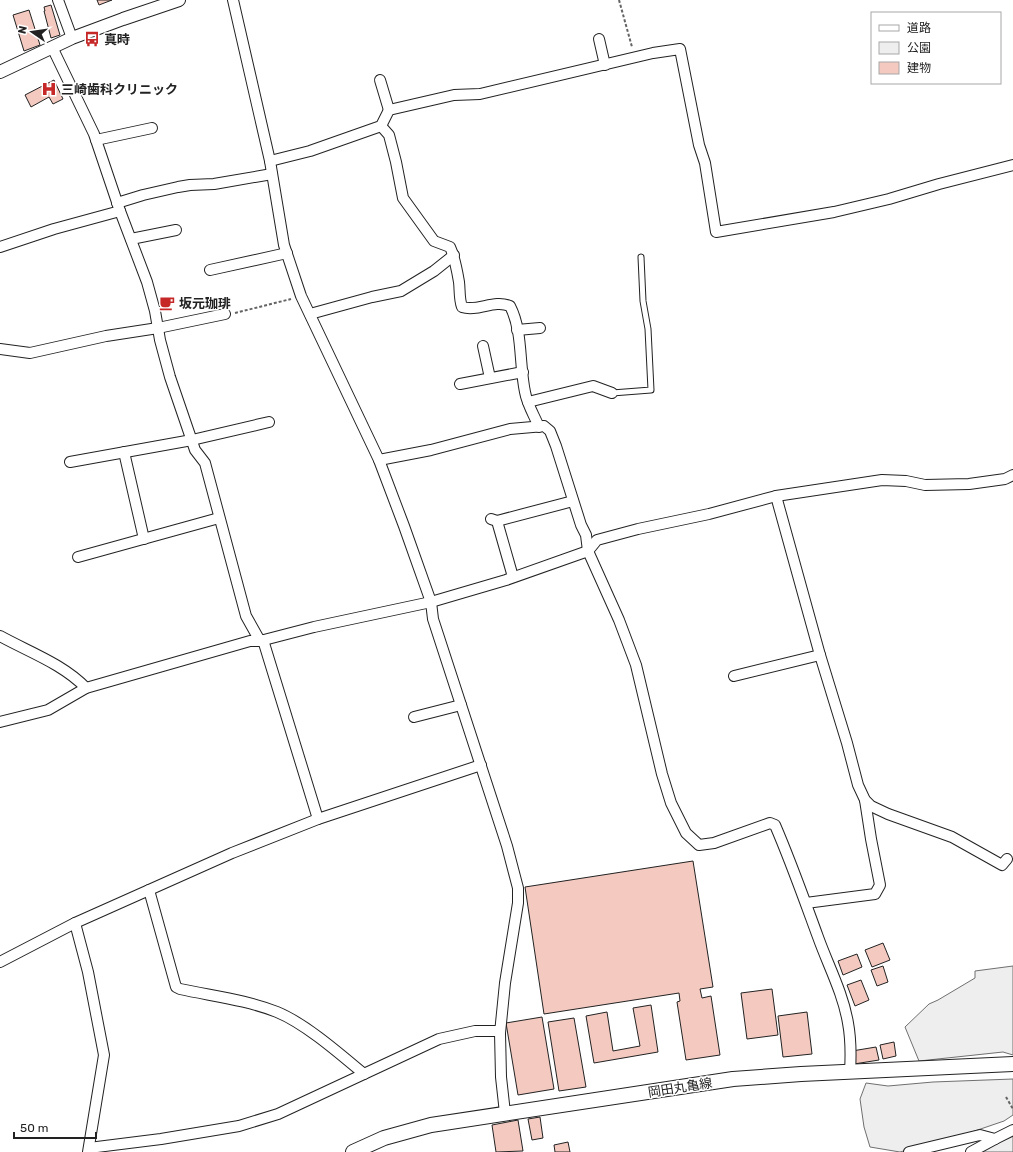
<svg xmlns="http://www.w3.org/2000/svg" width="1013" height="1152" font-family="Rubik,'Noto Sans JP',sans-serif">
  <style>
    .green { fill: #eee; stroke: #6f6f6f }
    .building { fill: #f3c9c0; stroke: #222 }
    .lines { fill: none; stroke-linecap: round; stroke-linejoin: round }
    .service-casing { stroke: #222; stroke-width: 7 }
    .minor-casing { stroke: #222; stroke-width: 12 }
    .tertiary-casing { stroke: #222; stroke-width: 14 }
    .secondary-casing { stroke: #222; stroke-width: 16 }
    .path { stroke: #646464; stroke-width: 2; stroke-dasharray: 3 2; stroke-linecap: butt }
    .service { stroke: #fff; stroke-width: 5 }
    .minor { stroke: #fff; stroke-width: 10 }
    .tertiary { stroke: #fff; stroke-width: 12 }
    .secondary { stroke: #fff; stroke-width: 14 }
    .labels { text-anchor: middle; stroke-width: 3; stroke-linejoin: round; paint-order: stroke }
    .poi-label { font-size: 13px; font-weight: bold; fill: #222; stroke: #fff; text-anchor: start }
    .street-label { font-size: 13px; fill: #222; stroke: #fff }
  </style>
  <rect width="100%" height="100%" fill="#fff"/>
  <g class="green">
    <polygon points="1013,966 1013,1055 1003,1052 919,1061 905,1027 929,1004 938,1000 975,978 975,971"/>
    <polygon points="1013,1079 1013,1115 1004,1121 963,1135 900,1152 870,1147 864,1127 860,1099 866,1083 888,1086 933,1082"/>
    <polygon points="1013,1134 1013,1152 977,1152"/>
  </g>
  <g class="building">
    <polygon points="97,0 112,0 99,5"/>
    <polygon points="51,5 60,35 51,38 44,11 45,11 44,7"/>
    <polygon points="29,10 40,45 24,51 13,15"/>
    <polygon points="54,80 63,99 53,104 49,97 31,107 25,95"/>
    <polygon points="693,861 713,987 700,989 702,998 711,996 720,1055 686,1060 677,1002 680,1001 679,993 544,1014 525,887"/>
    <polygon points="883,943 890,960 872,967 865,950"/>
    <polygon points="857,954 862,967 843,975 838,961"/>
    <polygon points="883,966 888,982 877,986 871,970"/>
    <polygon points="861,980 869,1000 855,1006 847,985"/>
    <polygon points="772,989 778,1035 747,1039 741,993"/>
    <polygon points="651,1005 658,1052 594,1063 586,1016 607,1012 613,1051 640,1046 633,1008"/>
    <polygon points="807,1012 812,1054 783,1057 778,1016"/>
    <polygon points="542,1017 554,1089 518,1095 506,1023"/>
    <polygon points="574,1018 586,1087 559,1091 548,1022"/>
    <polygon points="894,1042 896,1056 883,1059 880,1045"/>
    <polygon points="876,1047 879,1060 854,1064 852,1051"/>
    <polygon points="540,1117 543,1138 532,1140 528,1119"/>
    <polygon points="518,1120 523,1151 496,1152 492,1125"/>
    <polygon points="568,1142 570,1152 555,1152 554,1145"/>
  </g>
  <g class="lines">
    <g class="service-casing">
      <polyline id="service" points="612,393 651,390 648,329 643,301 641,257"/>
    </g>
    <g class="minor-casing">
      <g id="minor">
        <polyline points="58,0 72,38"/>
        <polyline points="233,0 270,161 284,245 301,296 379,460 404,526 431,602 433,619 507,846 518,888 518,903 505,983 500,1033 501,1077 505,1113"/>
        <polyline points="599,39 605,65"/>
        <polyline points="52,47 94,134 120,211 147,282 155,311 160,340 170,377 195,450 205,463 246,616 260,641"/>
        <polyline points="380,80 389,110"/>
        <path d="M381,126L389,135L396,162L403,198L434,241L450,247C455,258 457,270 459,282C460,290 459,299 462,307C478,312 494,299 510,306C523,331 519,364 525,392C527,404 534,415 539,427"/>
        <polyline points="96,140 152,128"/>
        <polyline points="270,161 310,151 381,126 389,110 454,95 480,94 653,53 680,49 699,145 705,163 716,232 834,212 889,199 939,184 1013,165"/>
        <polyline points="117,203 143,195 178,187 190,185 214,184 272,174"/>
        <polyline points="131,239 176,230"/>
        <polyline points="0,247 54,229 120,211"/>
        <polyline points="210,270 287,253"/>
        <polyline points="310,314 372,297 401,291 434,271 454,255"/>
        <polyline points="517,330 540,328"/>
        <polyline points="483,346 490,378"/>
        <polyline points="0,349 30,353 106,336 158,328 225,314"/>
        <polyline points="460,384 523,372"/>
        <polyline points="528,402 593,386 612,393"/>
        <polyline points="124,452 144,539"/>
        <path d="M379,460L431,450L510,429L544,426L550,431L556,446L581,525L586,535L588,551L619,620L636,665L662,774L671,803L686,833L699,845L714,843L770,823L775,825C791,862 804,899 818,937C828,965 843,993 848,1023C851,1039 851,1055 850,1072"/>
        <polyline points="70,462 192,440 269,422"/>
        <polyline points="776,496 820,655 847,743 858,785 865,800 871,806 888,814 952,837 1002,865 1007,859"/>
        <polyline points="491,519 497,521 513,577"/>
        <polyline points="497,521 573,501"/>
        <polyline points="78,557 219,518"/>
        <path d="M0,636C29,652 63,664 86,688"/>
        <polyline points="263,640 318,819"/>
        <polyline points="734,676 820,655"/>
        <polyline points="414,717 461,705"/>
        <polyline points="0,722 48,710 86,688 250,641 260,641 314,627 431,602 506,580 588,551 597,540 638,529 709,514 776,496 882,480 906,481 925,485 969,484 1005,479 1013,475"/>
        <path d="M149,890L176,987L180,989C212,996 247,1000 277,1012C306,1024 340,1054 364,1074"/>
        <polyline points="806,903 875,894 880,885 871,839 865,800"/>
        <polyline points="75,923 88,972 104,1055 88,1152"/>
        <polyline points="0,962 75,923 232,853 318,819 481,765"/>
        <polyline points="89,1148 161,1139 239,1126 278,1114 439,1039 475,1031 500,1031"/>
        <polyline points="909,1152 980,1135 995,1139 1013,1130"/>
        <polyline points="971,1152 995,1139"/>
      </g>
    </g>
    <g class="tertiary-casing">
      <polyline id="tertiary" points="0,72 72,38 123,19 179,0"/>
    </g>
    <g class="secondary-casing">
      <polyline id="secondary" points="353,1152 384,1138 431,1125 733,1079 801,1074 1013,1064"/>
    </g>
    <g class="path">
      <polyline points="619,0 632,47"/>
      <polyline points="235,313 291,299"/>
      <polyline points="1006,1097 1013,1109"/>
    </g>
    <use href="#service" class="service"/>
    <use href="#minor" class="minor"/>
    <use href="#tertiary" class="tertiary"/>
    <use href="#secondary" class="secondary"/>
  </g>
  <defs>
    <g id="bus-bare" transform="scale(1.2)"><path d="M-5-6H5V4H4V6H2V4H-2V6H-4V4H-5ZM-3.5-4V0h7V-4ZM-3.5 1.2v1.5H-2V1.2ZM2 1.2v1.5H3.5V1.2Z" fill="#c62828" stroke="#fff" stroke-width="2.5" paint-order="stroke"/></g>
    <g id="hospital-bare" transform="scale(1.2)"><path d="M-5-5h3v3.5h4V-5h3V5h-3V1.5h-4V5h-3Z" fill="#c62828" stroke="#fff" stroke-width="2.5" paint-order="stroke"/></g>
    <g id="cafe-bare" transform="scale(1.2)"><path d="M-5.5-4.5H6V0H3Q3 3.5 0 3.5H-2.5Q-5.5 3.5-5.5 0ZM3-3.2v2h1.7v-2ZM-6 4.5H4V6H-6Z" fill="#c62828" stroke="#fff" stroke-width="2.5" paint-order="stroke"/></g>
  </defs>
  <g fill-rule="evenodd">
    <use href="#bus-bare" x="92" y="39"/>
    <use href="#hospital-bare" x="49" y="89"/>
    <use href="#cafe-bare" x="167" y="303"/>
  </g>
  <g class="labels">
    <g class="poi-label">
      <text x="104" y="44">真時</text>
      <text x="61" y="94">三崎歯科クリニック</text>
      <text x="179" y="308">坂元珈琲</text>
    </g>
    <g class="street-label">
      <text transform="translate(680 1087) rotate(-9)" y="5">岡田丸亀線</text>
    </g>
  </g>
  <rect x="871" y="12" width="130" height="72" fill="#ffffff" stroke="#a7a7a7"/>
  <rect x="879" y="25" width="20" height="6" fill="#ffffff" stroke="#a7a7a7"/>
  <text x="907" y="32" font-size="12" fill="#222222">道路</text>
  <rect x="879" y="42" width="20" height="12" fill="#eeeeee" stroke="#a7a7a7"/>
  <text x="907" y="52" font-size="12" fill="#222222">公園</text>
  <rect x="879" y="62" width="20" height="12" fill="#f3c9c0" stroke="#a7a7a7"/>
  <text x="907" y="72" font-size="12" fill="#222222">建物</text>
  <g transform="translate(32 32) rotate(283)" stroke="#ffffff" stroke-width="3" paint-order="stroke">
  <path d="M0-3L7 15L0 10L-7 15Z" fill="#222222"/>
  <text y="-6" font-size="11" font-weight="bold" text-anchor="middle" fill="#222222">N</text>
  </g>
  <path d="M14 1132v6h82v-6" fill="none" stroke="#222222" stroke-width="2"/>
  <text x="20" y="1132" font-size="12" fill="#222222" stroke="#ffffff" stroke-width="3" paint-order="stroke">50 m</text>
</svg>
